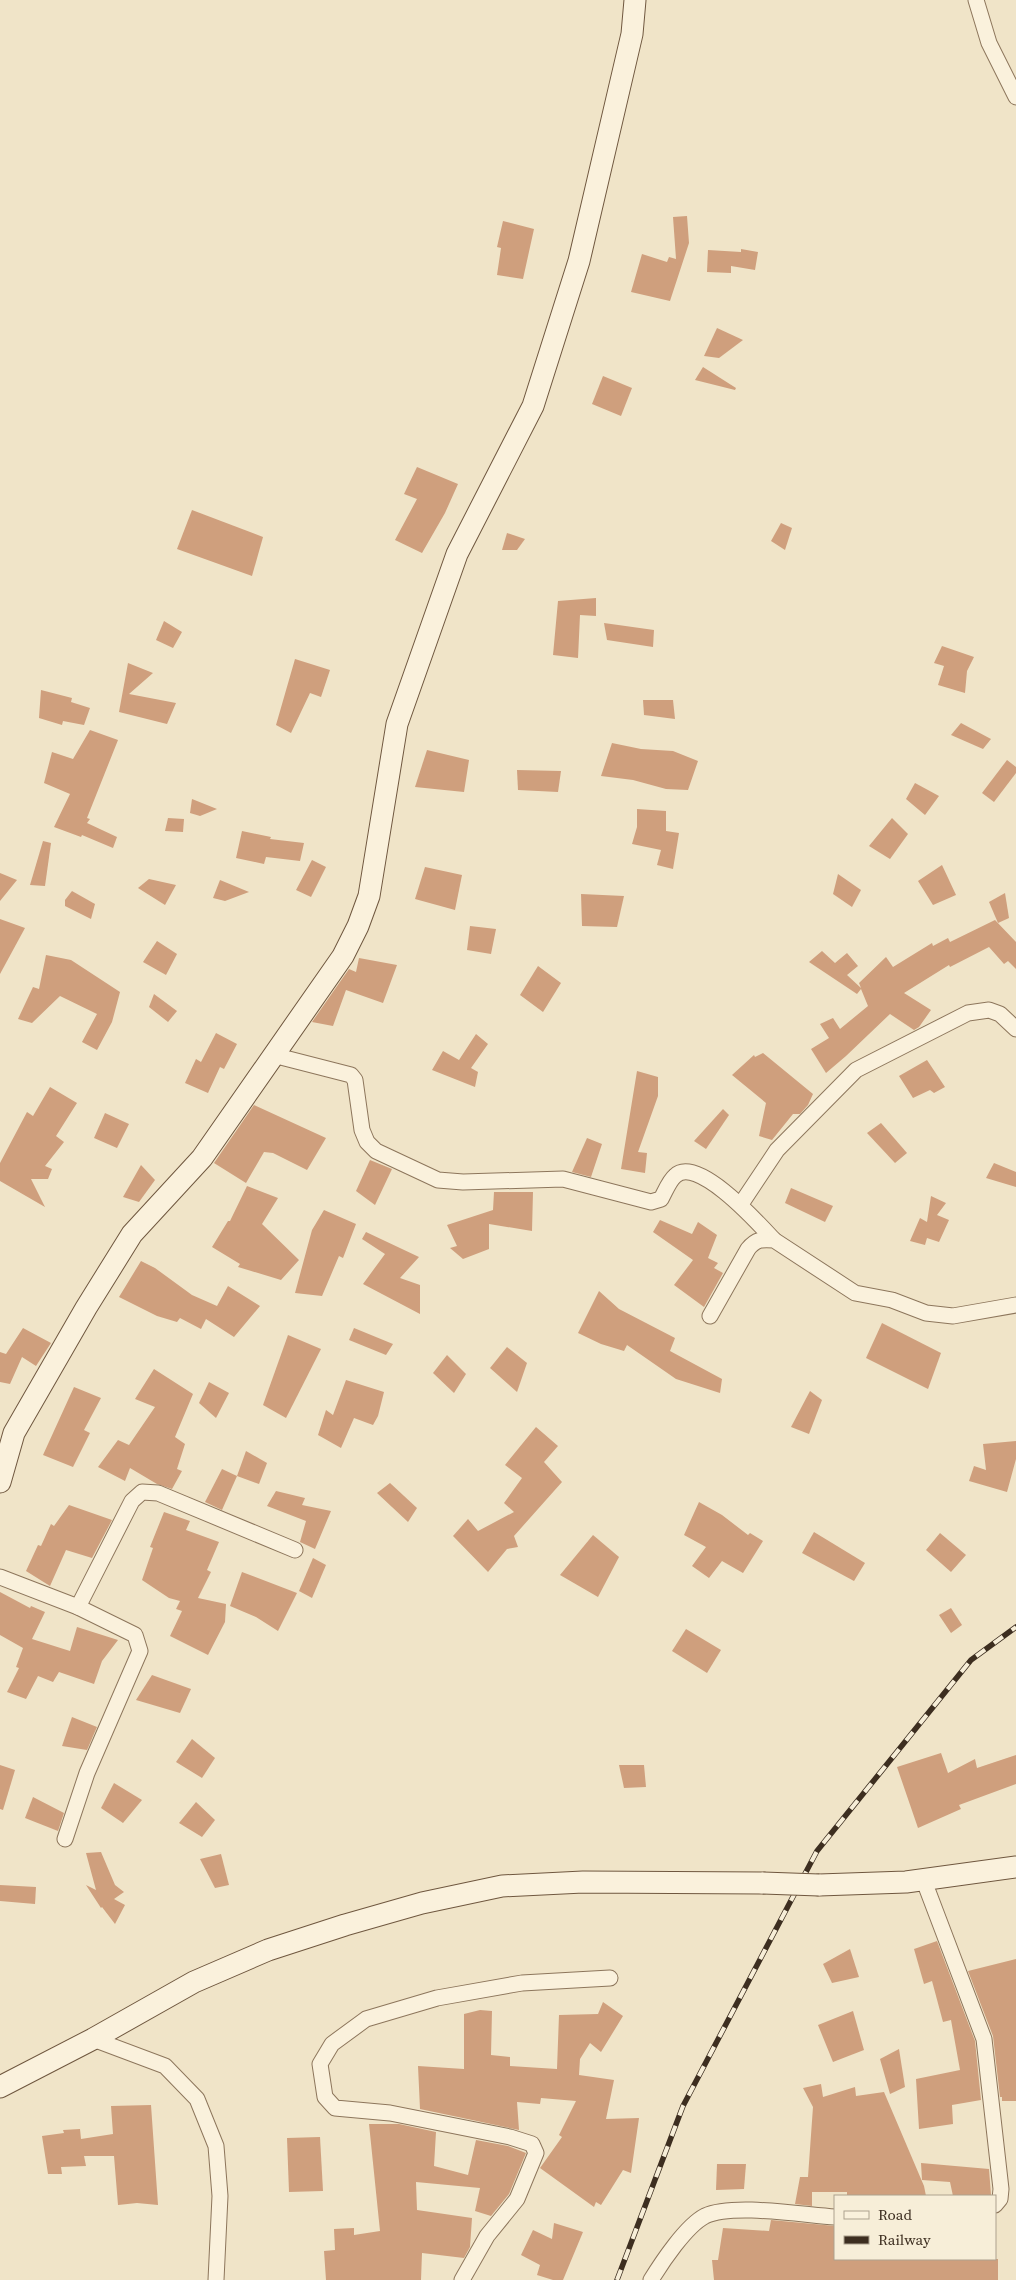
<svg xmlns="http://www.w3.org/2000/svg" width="1016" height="2280" font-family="'Source Serif 4',serif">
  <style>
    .building { fill: #cf9f7d }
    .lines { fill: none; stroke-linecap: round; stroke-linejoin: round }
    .street-casing { stroke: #8d765c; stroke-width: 17 }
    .secondary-casing { stroke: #6f573f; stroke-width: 23 }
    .street { stroke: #faf1dc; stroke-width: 15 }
    .secondary { stroke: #faf1dc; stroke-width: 21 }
    .rail-casing { stroke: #3d2e20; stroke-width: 5.5 }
    .rail { stroke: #f7eed8; stroke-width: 4; stroke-dasharray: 11; stroke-linecap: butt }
    .secondary-bridge-casing { stroke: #6f573f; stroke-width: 23; stroke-linecap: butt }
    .secondary-bridge { stroke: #faf1dc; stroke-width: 21 }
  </style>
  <rect width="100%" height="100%" fill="#f0e4c8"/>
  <g class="building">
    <polygon points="687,216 689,243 670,301 631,292 642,254 667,262 669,257 676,259 673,217"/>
    <polygon points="503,221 534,229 523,279 497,275 501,248 497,247"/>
    <polygon points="741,249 758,252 755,270 731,266 731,273 707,272 708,250 741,252"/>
    <polygon points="717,328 743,340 719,358 704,356"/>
    <polygon points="703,367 736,388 735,390 695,380"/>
    <polygon points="603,376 632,388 621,416 592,404"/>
    <polygon points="417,467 458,484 445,513 422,553 395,540 417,499 404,494"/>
    <polygon points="192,510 263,537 252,576 177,549"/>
    <polygon points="781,523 792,528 785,550 771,541"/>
    <polygon points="507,533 525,539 517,550 502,550"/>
    <polygon points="596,598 596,616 580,615 578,658 553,655 558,601"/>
    <polygon points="164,621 182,632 173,648 156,640"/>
    <polygon points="604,623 654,630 653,647 607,640"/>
    <polygon points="942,646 974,657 967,671 965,693 938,685 944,666 934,663"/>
    <polygon points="295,659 330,670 321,697 310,693 291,733 276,725"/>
    <polygon points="128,663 153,673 129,694 176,703 167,724 119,712"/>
    <polygon points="41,690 72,698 71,702 90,708 84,725 63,721 62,725 39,718"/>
    <polygon points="643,700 673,700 675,719 644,715"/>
    <polygon points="961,723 991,739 983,749 951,735"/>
    <polygon points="90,730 118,740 87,818 90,819 87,823 117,837 113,848 82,835 81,837 54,827 70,794 44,783 52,752 73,759"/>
    <polygon points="612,743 641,749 673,751 698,761 688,790 666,789 633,780 601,776"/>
    <polygon points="427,750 469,760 464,792 415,787"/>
    <polygon points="1007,760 1016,767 1016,773 994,802 982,793"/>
    <polygon points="517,770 561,771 558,792 518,790"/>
    <polygon points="915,783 939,796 925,815 906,799"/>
    <polygon points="192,799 217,809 200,816 190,813"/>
    <polygon points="637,809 666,811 666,831 679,833 673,869 657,865 661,850 632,844 637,827"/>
    <polygon points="168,818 184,819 183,832 165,831"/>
    <polygon points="892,818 908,834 890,859 869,846"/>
    <polygon points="242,831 271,837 270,839 304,843 300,861 266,857 264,864 236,858"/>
    <polygon points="43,841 51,843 45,886 30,885"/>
    <polygon points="312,860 326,867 311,897 296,890"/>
    <polygon points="942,865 956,895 933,905 918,881"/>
    <polygon points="425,867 462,875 455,910 415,899"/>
    <polygon points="0,873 17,880 0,901"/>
    <polygon points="838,874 861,890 852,907 833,894"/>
    <polygon points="149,879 176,885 165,905 138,888"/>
    <polygon points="220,880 249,892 225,901 213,898"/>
    <polygon points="72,891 95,904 91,919 65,906 65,900"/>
    <polygon points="1005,893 1009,918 998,923 989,902"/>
    <polygon points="581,894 624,896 617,927 582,926"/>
    <polygon points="0,919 25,928 0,974"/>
    <polygon points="995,920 1016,942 1016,969 1008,961 1004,964 989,947 950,967 949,965 904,993 931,1010 919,1027 914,1030 890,1014 846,1056 826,1073 811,1049 829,1038 820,1024 833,1018 840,1029 868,1006 861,989 857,994 809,962 822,951 835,963 847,953 858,966 847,975 861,988 859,983 886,957 893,967 932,943 933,946 948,938 950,942"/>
    <polygon points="470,926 496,929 491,954 467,950"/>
    <polygon points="157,941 177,954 166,975 143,962"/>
    <polygon points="46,955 71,960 120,992 112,1022 97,1050 82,1042 97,1014 60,996 32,1023 18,1019 33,987 39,989"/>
    <polygon points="359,958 397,965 383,1003 346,990 333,1026 312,1022 349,969 356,972"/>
    <polygon points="538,966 561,983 543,1012 520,995"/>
    <polygon points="154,994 177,1011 168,1022 149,1007"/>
    <polygon points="216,1033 237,1044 224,1069 220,1067 208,1093 185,1083 196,1059 201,1062"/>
    <polygon points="476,1034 488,1044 471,1068 478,1072 475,1087 432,1070 443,1051 459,1060"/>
    <polygon points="763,1053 813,1094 808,1105 800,1114 793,1114 772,1140 759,1136 766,1103 732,1075 754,1055 755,1057"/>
    <polygon points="927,1060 945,1087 934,1093 930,1090 913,1098 899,1076"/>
    <polygon points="637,1071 658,1077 658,1096 638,1152 647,1153 645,1173 621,1169"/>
    <polygon points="50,1087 77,1103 56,1136 64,1142 45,1166 52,1169 48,1179 31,1179 45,1207 0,1181 0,1163 27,1112 33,1116"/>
    <polygon points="254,1105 326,1138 307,1170 273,1153 264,1152 246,1183 214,1163"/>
    <polygon points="723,1109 729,1115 706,1149 694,1141"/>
    <polygon points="105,1113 129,1124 117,1148 94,1138"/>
    <polygon points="881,1123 907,1153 895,1163 867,1133"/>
    <polygon points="587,1138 602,1144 591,1177 572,1172"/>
    <polygon points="370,1160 392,1169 375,1205 356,1191"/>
    <polygon points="994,1163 1016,1172 1016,1187 986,1178"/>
    <polygon points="141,1165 155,1180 139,1202 123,1197"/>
    <polygon points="247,1186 278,1198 262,1224 299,1260 281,1280 238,1267 240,1264 212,1247 228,1221 230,1221"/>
    <polygon points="791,1188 833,1206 825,1222 785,1203"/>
    <polygon points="494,1192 533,1192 532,1231 489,1224 489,1249 463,1259 450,1248 457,1246 447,1225 493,1210"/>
    <polygon points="931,1196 946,1203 937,1215 949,1220 939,1242 927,1238 925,1245 910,1241 920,1218 927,1222"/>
    <polygon points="324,1210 356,1224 343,1258 339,1256 322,1296 295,1293 312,1230"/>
    <polygon points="660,1220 692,1234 698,1222 717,1235 708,1258 718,1263 714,1268 723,1273 704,1307 674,1285 693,1260 653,1232"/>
    <polygon points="366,1232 419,1257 400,1278 420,1285 420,1314 363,1284 385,1254 362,1239"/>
    <polygon points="141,1261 155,1268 192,1295 217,1306 228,1286 260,1306 234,1337 206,1319 201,1329 180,1318 177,1322 157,1316 119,1297"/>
    <polygon points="599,1291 619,1309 675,1338 670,1351 722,1379 720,1393 676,1379 627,1345 624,1351 601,1344 578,1333"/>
    <polygon points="882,1323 941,1353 928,1389 866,1358"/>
    <polygon points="23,1328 51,1343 36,1366 22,1357 10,1384 0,1382 0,1352 6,1354"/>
    <polygon points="354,1328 393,1344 386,1355 349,1340"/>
    <polygon points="288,1335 321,1349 286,1418 263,1405"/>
    <polygon points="507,1347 527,1363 517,1392 490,1368"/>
    <polygon points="447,1355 466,1374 454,1393 433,1373"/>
    <polygon points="154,1369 193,1394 175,1437 185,1444 177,1469 182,1471 172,1489 157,1484 130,1468 125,1481 98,1467 118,1440 129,1445 155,1407 135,1399"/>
    <polygon points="346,1380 384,1392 378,1416 373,1425 354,1418 341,1448 318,1435 326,1410 333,1415"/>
    <polygon points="209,1382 229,1393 216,1418 199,1403"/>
    <polygon points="74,1387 101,1398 84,1430 90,1433 73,1467 43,1455"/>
    <polygon points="810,1391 822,1400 809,1434 791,1427"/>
    <polygon points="536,1427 558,1446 544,1462 562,1482 514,1536 518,1547 507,1549 488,1572 453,1536 468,1519 478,1531 514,1512 504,1503 522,1478 505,1465"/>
    <polygon points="1016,1441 1016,1459 1007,1492 969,1481 974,1466 986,1470 983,1444"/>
    <polygon points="246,1451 267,1463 259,1484 237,1476"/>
    <polygon points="222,1469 237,1476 222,1510 205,1502"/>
    <polygon points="390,1483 417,1508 408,1522 377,1493"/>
    <polygon points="276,1491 305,1498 302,1505 331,1511 315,1549 300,1542 306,1521 267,1506"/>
    <polygon points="699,1502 722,1515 748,1535 750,1533 763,1541 743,1573 722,1561 709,1578 692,1566 706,1547 684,1535"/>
    <polygon points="69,1505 112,1520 92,1558 66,1550 50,1586 26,1571 38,1545 41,1546 51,1524 54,1526"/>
    <polygon points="164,1512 190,1521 186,1530 219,1542 207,1570 211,1572 198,1598 226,1604 225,1622 208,1655 170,1636 182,1611 176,1609 180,1601 169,1598 142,1580 153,1548 150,1547"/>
    <polygon points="814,1532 865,1563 854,1581 802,1553"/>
    <polygon points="940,1533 966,1555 951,1572 926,1550"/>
    <polygon points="593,1535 619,1557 598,1597 560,1575"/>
    <polygon points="313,1558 326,1565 312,1598 299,1591"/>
    <polygon points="242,1572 297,1593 278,1631 256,1617 230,1606"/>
    <polygon points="0,1592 30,1608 31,1606 45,1612 32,1639 70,1651 77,1627 118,1640 102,1661 94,1684 59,1672 53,1682 38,1676 26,1699 7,1692 19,1668 16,1667 23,1648 0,1635"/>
    <polygon points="951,1608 962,1625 951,1633 939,1615"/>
    <polygon points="686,1629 721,1650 707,1673 672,1651"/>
    <polygon points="152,1675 191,1689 180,1713 136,1700"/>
    <polygon points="72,1717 97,1727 87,1750 62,1746"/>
    <polygon points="192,1739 215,1758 202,1778 176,1762"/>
    <polygon points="941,1753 948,1773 975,1759 977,1768 1016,1755 1016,1784 959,1805 961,1809 918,1828 897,1767"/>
    <polygon points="0,1765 15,1770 3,1810 0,1809"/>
    <polygon points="619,1765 644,1765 646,1787 624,1788"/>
    <polygon points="114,1783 142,1800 123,1823 101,1808"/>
    <polygon points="33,1797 64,1813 58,1831 25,1818"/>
    <polygon points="196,1802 215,1820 202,1837 179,1823"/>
    <polygon points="101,1852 115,1885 124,1892 114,1899 125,1905 115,1924 102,1907 101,1908 86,1885 96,1890 86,1853"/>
    <polygon points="221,1854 229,1885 215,1888 200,1859"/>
    <polygon points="0,1885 36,1887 35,1904 0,1901"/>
    <polygon points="937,1941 975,2041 981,2100 952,2105 953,2124 919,2129 916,2079 960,2070 951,2020 943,2022 932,1981 924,1984 914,1949"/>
    <polygon points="850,1949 859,1977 832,1983 823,1964"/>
    <polygon points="1016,1959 1016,2101 1002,2101 1002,2097 1000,2097 993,2036 968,1971"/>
    <polygon points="603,2002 623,2016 601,2052 590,2043 580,2059 579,2075 614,2080 606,2119 639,2118 631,2173 623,2170 601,2205 596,2202 594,2207 540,2168 562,2137 559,2135 576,2101 541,2098 540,2104 517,2102 519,2130 420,2109 418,2066 464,2069 464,2014 480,2010 492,2011 491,2055 510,2057 510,2066 557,2069 559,2015 598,2014"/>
    <polygon points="853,2011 864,2050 833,2062 818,2025"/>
    <polygon points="899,2049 905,2087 890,2094 880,2059"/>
    <polygon points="821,2084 823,2097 855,2087 856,2096 884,2092 924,2186 926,2196 847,2196 847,2192 812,2192 812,2206 795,2204 800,2177 808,2177 813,2107 803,2088"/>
    <polygon points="151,2105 158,2205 137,2203 118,2205 114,2156 84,2156 86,2166 61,2167 62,2174 48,2174 42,2136 64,2133 63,2130 80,2129 81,2139 113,2134 111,2106"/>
    <polygon points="369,2124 399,2124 436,2132 434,2166 468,2175 476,2140 508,2146 526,2153 509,2194 491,2216 475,2211 480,2188 416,2182 417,2210 472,2218 470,2247 464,2258 422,2253 421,2280 326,2280 324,2251 335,2250 334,2229 354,2228 354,2235 380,2231"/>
    <polygon points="320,2137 323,2191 289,2192 287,2138"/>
    <polygon points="921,2163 989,2169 991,2195 953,2196 950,2182 922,2180"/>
    <polygon points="717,2164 746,2164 744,2189 716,2190"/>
    <polygon points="771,2220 835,2226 835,2259 998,2259 998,2280 714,2280 712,2260 718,2260 723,2228 769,2231"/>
    <polygon points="554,2223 583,2232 563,2280 553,2280 537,2275 540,2265 521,2255 533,2230 552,2239"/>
  </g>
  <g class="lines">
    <g class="street-casing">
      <g id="street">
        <polyline points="976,0 989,43 1016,97"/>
        <path d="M273,1055L351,1075L355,1080L362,1130L367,1142L376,1151L438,1180L463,1182L563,1179L651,1202L661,1199C665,1192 669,1181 675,1176C697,1154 760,1225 774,1240"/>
        <polyline points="741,1204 777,1150 856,1070 968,1013 989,1010 1000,1014 1016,1029"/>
        <path d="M710,1316L748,1249C756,1239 762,1239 774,1240L855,1293L892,1300L926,1313L953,1316L1016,1305"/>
        <polyline points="0,1577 78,1607 135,1635 140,1651 87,1773 65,1839"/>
        <polyline points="78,1607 132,1501 142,1492 158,1493 295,1550"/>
        <polyline points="924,1881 984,2039 1001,2189 1000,2199 995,2205"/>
        <polyline points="93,2039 165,2066 197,2099 216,2146 220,2196 216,2280"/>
        <polyline points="462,2280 487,2236 517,2199 536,2153 532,2144 510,2137 390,2113 335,2108 325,2097 320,2064 332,2044 366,2019 437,1998 522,1983 610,1978"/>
        <path d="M651,2280C662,2262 686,2226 705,2216C733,2203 803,2215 835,2217"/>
      </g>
    </g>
    <g class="secondary-casing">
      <g id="secondary">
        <polyline points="0,1482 14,1433 86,1308 132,1234 202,1158 343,956 358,926 369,896 397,724 457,554 533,406 579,261 632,34 635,0"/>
        <polyline points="819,1885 906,1882 1016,1867"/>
        <polyline points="0,2087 93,2039 194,1982 268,1950 345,1925 422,1903 502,1886 583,1882 763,1883"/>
      </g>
    </g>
    <use href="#street" class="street"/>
    <use href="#secondary" class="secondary"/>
    <g class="rail-casing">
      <polyline id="rail" points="617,2280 683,2106 817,1851 971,1660 1016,1627"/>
    </g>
    <use href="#rail" class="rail"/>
    <g class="secondary-bridge-casing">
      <polyline id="secondary-bridge" points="763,1883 819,1885"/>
    </g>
    <use href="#secondary-bridge" class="secondary-bridge"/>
  </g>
  <rect x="834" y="2195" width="162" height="65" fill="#f7eed8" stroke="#ada18e"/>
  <rect x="844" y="2211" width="25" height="8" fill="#faf1dc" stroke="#ada18e"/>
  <text x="878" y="2220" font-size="15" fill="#3d2e20">Road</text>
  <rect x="844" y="2236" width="25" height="8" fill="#3d2e20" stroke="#ada18e"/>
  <text x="878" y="2245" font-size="15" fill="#3d2e20">Railway</text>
</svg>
